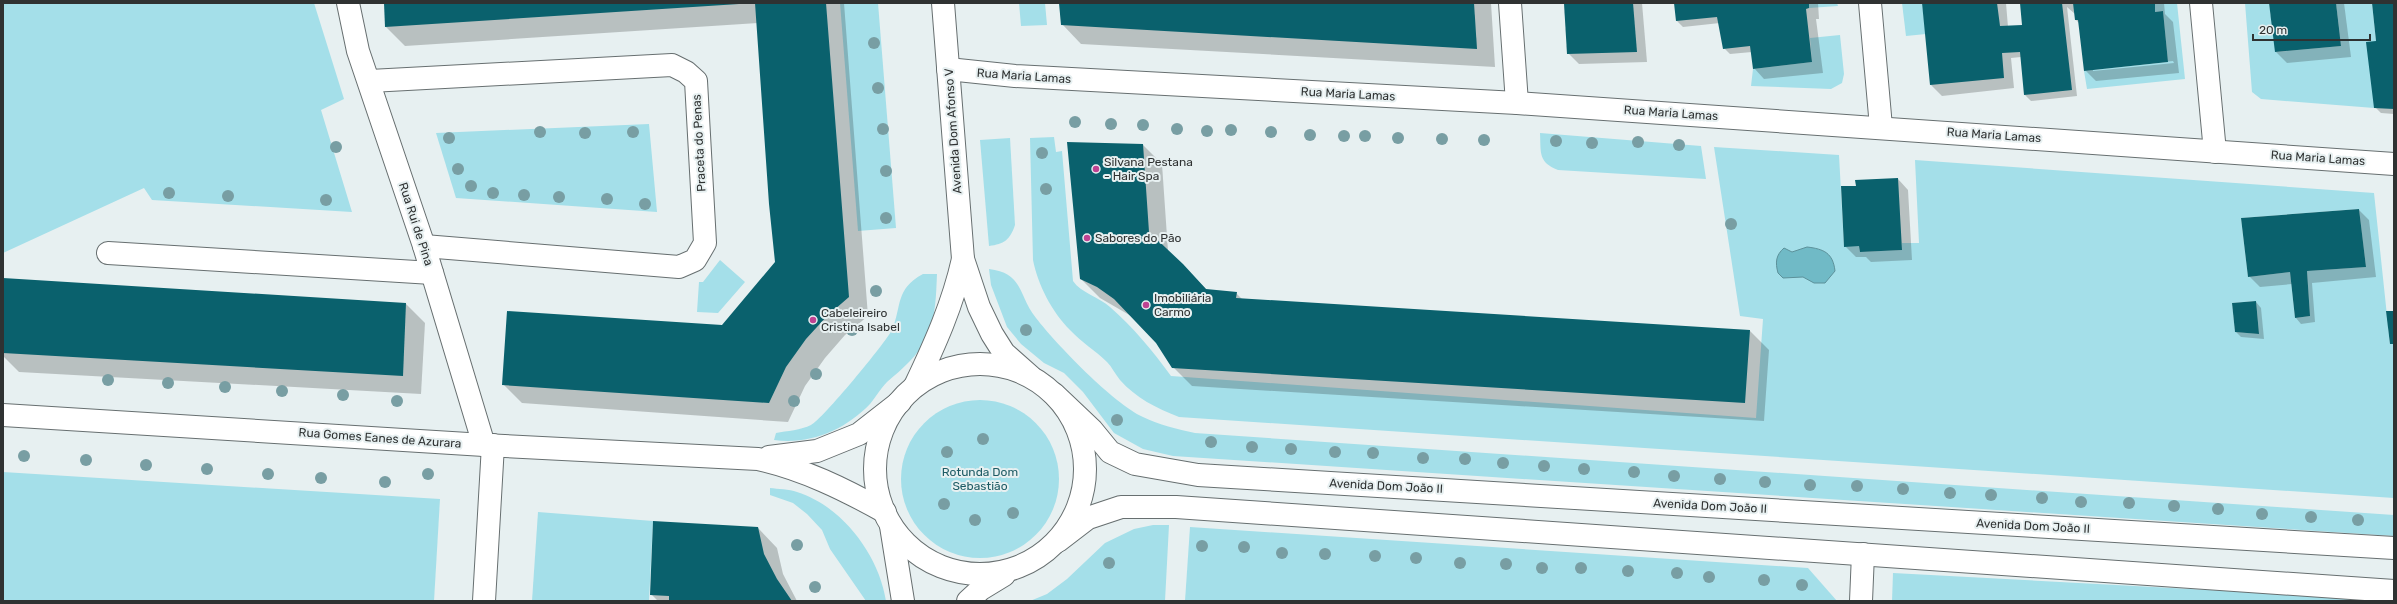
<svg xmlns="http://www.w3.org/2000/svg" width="2397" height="604" font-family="Rubik,sans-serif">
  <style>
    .green { fill: #a4dfe9; fill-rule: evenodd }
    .water { fill: #70bac6; stroke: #5c919a }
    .shadow { fill: #0003; fill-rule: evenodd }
    .building { fill: #0a616d }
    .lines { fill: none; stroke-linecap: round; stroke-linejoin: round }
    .minor-casing { stroke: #676f70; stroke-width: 24 }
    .primary-casing { stroke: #676f70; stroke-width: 24 }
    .minor { stroke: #fff; stroke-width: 22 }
    .primary { stroke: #fff; stroke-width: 22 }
    .tree { fill: #789ea3 }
    .poi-dot { fill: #bf4292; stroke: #e7f0f1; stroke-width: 1.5 }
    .labels { text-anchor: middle; stroke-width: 4; stroke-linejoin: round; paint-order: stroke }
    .street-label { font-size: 12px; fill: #2f3232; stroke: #e7f0f1 }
    .poi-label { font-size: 12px; fill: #2f3232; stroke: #e7f0f1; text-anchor: start }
    .park-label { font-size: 12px; fill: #1d5b64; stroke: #e7f0f1 }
  </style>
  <rect width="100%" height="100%" fill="#e7f0f1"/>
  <g class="green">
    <polygon points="3,3 314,3 344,99 321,110 352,212 152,200 144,188 3,253"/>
    <polygon points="840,3 878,3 896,228 858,231"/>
    <polygon points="1019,3 1045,3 1047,25 1021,26"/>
    <polygon points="1809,3 1837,3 1838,6 1809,8"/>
    <polygon points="1902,3 1922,3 1926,34 1906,36"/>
    <polygon points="2155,3 2177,3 2185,79 2087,89 2084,71 2168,62 2163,11 2155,12"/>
    <polygon points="2245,3 2269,3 2276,52 2341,46 2336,3 2372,3 2376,41 2374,108 2261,99 2252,92"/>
    <polygon points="1840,35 1844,74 1842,83 1831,89 1751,86 1753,69 1812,62 1810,38"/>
    <polygon points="649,124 657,212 456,198 436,133"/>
    <path d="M1540,133L1701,146L1706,179L1558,170C1538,162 1541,153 1540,133Z"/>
    <path d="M1054,137L1056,152L1062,151L1073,281C1081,293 1099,297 1110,307C1133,327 1153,351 1171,376L1756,418L1763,319L1740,316L1714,147L1839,155L1844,246H1859L1860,252L1902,250V243H1919L1915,160L2374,193L2390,344H2394V498L1179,417C1156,408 1136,398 1120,380C1115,374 1112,367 1107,362C1096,351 1081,342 1070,330C1052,312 1038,285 1033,260L1030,138ZM2359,209L2366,267L2307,271L2310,316L2295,318L2290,272L2248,277L2241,218ZM2256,301L2259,334L2235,332L2232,303Z"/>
    <path d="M1010,138L1015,225C1010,240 1004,244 989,246L980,140Z"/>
    <polygon points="720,260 745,282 718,313 697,312 699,282 703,282"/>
    <path d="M989,269C1024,273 1018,296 1036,318C1057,345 1113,403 1143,417C1159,425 1177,429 1195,433L2394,515V536L1173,456L1143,449L1114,433L1083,392L1064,373L1044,363L1021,344L1007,327L991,285Z"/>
    <path d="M923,274H937C936,296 936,316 927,337C918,356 902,369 887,382C880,389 876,397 870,404C845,430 810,445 774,440L776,433C787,431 801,430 811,425C822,420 886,342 892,330C902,306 895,289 923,274Z"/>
    <circle cx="980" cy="479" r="79"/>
    <polygon points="3,472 440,499 434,601 3,601"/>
    <path d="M770,488C778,489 789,489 797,492C842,506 879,555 886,601H866L830,549L822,530L807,514L793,503L770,495Z"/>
    <polygon points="538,512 653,521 649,601 532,601"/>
    <polygon points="1153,525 1169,525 1165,601 1030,601 1047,594 1067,579 1105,543 1134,529"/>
    <polygon points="1190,527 1808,568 1837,601 1185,601"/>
    <polygon points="1893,573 2394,600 2394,601 1892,601"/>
  </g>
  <path class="water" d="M1807,247C1824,249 1833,253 1835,271L1825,283H1814L1803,277L1783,278L1778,273C1775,262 1776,255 1784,248L1792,252Z"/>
  <g class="shadow">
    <polygon points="385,3 844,3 868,316 845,335 825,358 805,386 788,422 522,403 503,384 723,326 776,262 758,23 405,46 386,27"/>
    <polygon points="1060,3 1491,3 1495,67 1081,44 1062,24"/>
    <polygon points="1564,3 1642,3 1647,62 1579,64 1568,53"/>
    <polygon points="1675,3 1818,3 1819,19 1816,19 1823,73 1764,79 1754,68 1752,52 1730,54 1724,48 1720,23 1683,27 1677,21"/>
    <path d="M1923,3H2006L2008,27L2023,26L2021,3H2164L2165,14L2173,22L2179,73L2096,81L2085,70L2080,24L2076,20L2075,14L2067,7L2077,96L2031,101L2025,95L2021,57L2011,58L2014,88L1942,96L1931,85ZM2173,61L2174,63L2093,71V69Z"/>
    <polygon points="2270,3 2344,3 2351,57 2287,63 2276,52"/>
    <polygon points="2373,3 2394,3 2394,114 2381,113 2375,107 2377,42"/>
    <polygon points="1143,145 1162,164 1168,251 1208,291 1236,293 1243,300 1750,331 1769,350 1764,421 1192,386 1173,367 1157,343 1131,316 1100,298 1081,279"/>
    <polygon points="1898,179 1908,190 1912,260 1871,262 1866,257 1856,257 1845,246 1857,187"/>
    <polygon points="2359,210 2369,220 2376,277 2312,283 2315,322 2301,324 2296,318 2292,284 2260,287 2249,276"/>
    <polygon points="4,279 406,304 425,323 421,394 19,372 3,356"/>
    <polygon points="2256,302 2261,308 2264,339 2241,337 2236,332"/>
    <polygon points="758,528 777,548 783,574 797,601 658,601 651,594"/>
  </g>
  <g class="building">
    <polygon points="384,3 739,3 739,4 385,27"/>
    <polygon points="755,3 826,3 849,297 827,316 806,339 786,367 769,403 502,385 507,311 722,325 775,262 769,204"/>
    <polygon points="1059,3 1474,3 1477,49 1061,25"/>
    <polygon points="1564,3 1633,3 1637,52 1567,54"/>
    <polygon points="1674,3 1809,3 1809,8 1806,9 1812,62 1753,69 1750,46 1723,49 1717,17 1676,21"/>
    <polygon points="1922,3 1997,3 2000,26 2022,25 2020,3 2062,3 2072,90 2024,95 2020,52 2002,53 2004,78 1930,85"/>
    <polygon points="2073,3 2155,3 2155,12 2163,11 2168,62 2084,71 2078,20 2075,20"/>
    <polygon points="2269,3 2336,3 2341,46 2275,52"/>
    <polygon points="2372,3 2394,3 2394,109 2374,108 2366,42 2376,41"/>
    <polygon points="1067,142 1143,144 1149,232 1183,264 1206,289 1237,292 1236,298 1750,330 1745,403 1172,368 1156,343 1114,299 1097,287 1080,279"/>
    <polygon points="1898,178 1902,250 1860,252 1859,246 1844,247 1841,186 1856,186 1855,180"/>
    <polygon points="2359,209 2366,267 2307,271 2310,316 2295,318 2290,272 2248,277 2241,218"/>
    <polygon points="3,278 406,303 403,376 3,353"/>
    <polygon points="2256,301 2259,334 2235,332 2232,303"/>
    <polygon points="2386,311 2394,311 2394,344 2390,344"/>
    <polygon points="653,521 758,527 764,554 777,579 792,601 669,601 669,596 650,595"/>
  </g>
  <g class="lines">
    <g class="minor-casing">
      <g id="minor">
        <polyline points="348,3 358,51 424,246 484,445"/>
        <polyline points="943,3 963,259 979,307 992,334 1004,353 1030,376"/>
        <polyline points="1510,3 1517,103"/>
        <polyline points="1870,3 1881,127"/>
        <polyline points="2201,3 2215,152"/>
        <polyline points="948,69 1015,76 1517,103 2394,164"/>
        <polyline points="370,81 672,65 686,72 696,81 705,243 695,260 679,267 424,246"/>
        <polyline points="108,253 432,273"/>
        <path d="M915,386C935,344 953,304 963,259"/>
        <path d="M3,415L484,445L758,459C803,469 844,489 885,512"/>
        <polyline points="769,457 817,451 859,434 900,402"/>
        <polyline points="484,601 493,445"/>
        <polyline points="1861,601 1863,554"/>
      </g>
    </g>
    <g class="primary-casing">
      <g id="primary">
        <circle cx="980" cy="469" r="105"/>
        <polyline points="1054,394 1092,430 1110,452 1135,464 1198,475 2394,548"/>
        <polyline points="891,526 903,601"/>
        <polyline points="1058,541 1088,518 1121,507 1176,507 2394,591"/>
        <polyline points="968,601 981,589 1004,575"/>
      </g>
    </g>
    <use href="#minor" class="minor"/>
    <use href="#primary" class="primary"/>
  </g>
  <g class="tree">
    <circle cx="874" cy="43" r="6"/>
    <circle cx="878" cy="88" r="6"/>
    <circle cx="1075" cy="122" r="6"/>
    <circle cx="1111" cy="124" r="6"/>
    <circle cx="1143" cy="125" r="6"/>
    <circle cx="883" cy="129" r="6"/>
    <circle cx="1177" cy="129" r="6"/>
    <circle cx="1231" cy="130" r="6"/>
    <circle cx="1207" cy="131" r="6"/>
    <circle cx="540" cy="132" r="6"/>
    <circle cx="633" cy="132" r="6"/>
    <circle cx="1271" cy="132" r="6"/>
    <circle cx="585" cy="133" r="6"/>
    <circle cx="1310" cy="135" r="6"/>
    <circle cx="1344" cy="136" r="6"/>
    <circle cx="1365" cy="136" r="6"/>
    <circle cx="449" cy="138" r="6"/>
    <circle cx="1398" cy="138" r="6"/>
    <circle cx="1442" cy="139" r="6"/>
    <circle cx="1484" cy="140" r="6"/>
    <circle cx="1556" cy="141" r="6"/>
    <circle cx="1638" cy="142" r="6"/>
    <circle cx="1592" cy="143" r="6"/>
    <circle cx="1679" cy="145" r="6"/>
    <circle cx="336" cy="147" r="6"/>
    <circle cx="1042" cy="153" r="6"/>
    <circle cx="458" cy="169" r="6"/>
    <circle cx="886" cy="171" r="6"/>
    <circle cx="471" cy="186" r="6"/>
    <circle cx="1046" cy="189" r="6"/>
    <circle cx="169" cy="193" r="6"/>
    <circle cx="493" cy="193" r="6"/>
    <circle cx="524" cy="195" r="6"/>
    <circle cx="228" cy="196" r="6"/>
    <circle cx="559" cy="197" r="6"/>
    <circle cx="607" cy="199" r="6"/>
    <circle cx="326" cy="200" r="6"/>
    <circle cx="645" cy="204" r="6"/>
    <circle cx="886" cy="218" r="6"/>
    <circle cx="1731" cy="224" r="6"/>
    <circle cx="876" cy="291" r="6"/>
    <circle cx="852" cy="330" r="6"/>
    <circle cx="1026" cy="330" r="6"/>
    <circle cx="816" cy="374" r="6"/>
    <circle cx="108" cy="380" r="6"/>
    <circle cx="168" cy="383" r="6"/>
    <circle cx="225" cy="387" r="6"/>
    <circle cx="282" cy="391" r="6"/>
    <circle cx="343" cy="395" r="6"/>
    <circle cx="397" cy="401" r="6"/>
    <circle cx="794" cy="401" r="6"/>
    <circle cx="1117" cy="420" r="6"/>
    <circle cx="983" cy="439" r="6"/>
    <circle cx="1211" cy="442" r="6"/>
    <circle cx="1252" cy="447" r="6"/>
    <circle cx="1291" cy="449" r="6"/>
    <circle cx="947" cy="452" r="6"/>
    <circle cx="1335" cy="452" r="6"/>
    <circle cx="1373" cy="453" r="6"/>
    <circle cx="24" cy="456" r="6"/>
    <circle cx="1423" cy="458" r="6"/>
    <circle cx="1465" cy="459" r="6"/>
    <circle cx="86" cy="460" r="6"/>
    <circle cx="1503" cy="463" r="6"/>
    <circle cx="146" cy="465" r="6"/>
    <circle cx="1544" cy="466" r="6"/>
    <circle cx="207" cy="469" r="6"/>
    <circle cx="1584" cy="469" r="6"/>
    <circle cx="1634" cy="472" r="6"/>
    <circle cx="268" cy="474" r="6"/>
    <circle cx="428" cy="474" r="6"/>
    <circle cx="1674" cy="476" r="6"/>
    <circle cx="321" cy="478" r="6"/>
    <circle cx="1720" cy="479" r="6"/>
    <circle cx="385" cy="482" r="6"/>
    <circle cx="1765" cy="482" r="6"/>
    <circle cx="1810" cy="485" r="6"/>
    <circle cx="1857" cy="486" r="6"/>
    <circle cx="1903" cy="489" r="6"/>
    <circle cx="1950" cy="493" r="6"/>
    <circle cx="1991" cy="495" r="6"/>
    <circle cx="2042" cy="498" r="6"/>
    <circle cx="2081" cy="502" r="6"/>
    <circle cx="2129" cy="503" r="6"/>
    <circle cx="944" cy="504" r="6"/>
    <circle cx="2174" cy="506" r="6"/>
    <circle cx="2218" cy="509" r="6"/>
    <circle cx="1013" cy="513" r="6"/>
    <circle cx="2262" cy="514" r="6"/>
    <circle cx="2311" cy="517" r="6"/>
    <circle cx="975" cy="520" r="6"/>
    <circle cx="2358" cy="520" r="6"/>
    <circle cx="797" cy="545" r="6"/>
    <circle cx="1202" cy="546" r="6"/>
    <circle cx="1244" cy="547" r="6"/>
    <circle cx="1282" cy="553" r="6"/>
    <circle cx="1325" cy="554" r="6"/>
    <circle cx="1375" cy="556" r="6"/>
    <circle cx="1416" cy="558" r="6"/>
    <circle cx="1109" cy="563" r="6"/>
    <circle cx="1460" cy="563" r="6"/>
    <circle cx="1506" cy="564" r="6"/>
    <circle cx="1542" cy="568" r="6"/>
    <circle cx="1581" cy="568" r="6"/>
    <circle cx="1628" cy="571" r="6"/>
    <circle cx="1677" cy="573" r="6"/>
    <circle cx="1709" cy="577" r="6"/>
    <circle cx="1764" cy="580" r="6"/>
    <circle cx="1802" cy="585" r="6"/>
    <circle cx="815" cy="587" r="6"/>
  </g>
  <g class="poi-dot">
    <circle cx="1096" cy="169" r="4"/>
    <circle cx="1087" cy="238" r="4"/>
    <circle cx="1146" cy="305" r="4"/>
    <circle cx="813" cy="320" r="4"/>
  </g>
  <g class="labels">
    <g class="street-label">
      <text transform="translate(1024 76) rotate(4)" y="4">Rua Maria Lamas</text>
      <text transform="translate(1348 94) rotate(3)" y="4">Rua Maria Lamas</text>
      <text transform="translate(1671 113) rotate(4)" y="4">Rua Maria Lamas</text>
      <text transform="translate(953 131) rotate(-94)" y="4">Avenida Dom Afonso V</text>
      <text transform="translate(1994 135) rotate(4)" y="4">Rua Maria Lamas</text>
      <text transform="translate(699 143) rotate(-93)" y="4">Praceta do Penas</text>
      <text transform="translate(2318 158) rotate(4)" y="4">Rua Maria Lamas</text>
      <text transform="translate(416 224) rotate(72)" y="4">Rua Rui de Pina</text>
      <text transform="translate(380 438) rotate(4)" y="4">Rua Gomes Eanes de Azurara</text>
      <text transform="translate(1386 486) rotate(3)" y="4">Avenida Dom João II</text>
      <text transform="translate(1710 506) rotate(3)" y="4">Avenida Dom João II</text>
      <text transform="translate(2033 526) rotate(3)" y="4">Avenida Dom João II</text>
    </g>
    <g class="poi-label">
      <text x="1104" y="166">Silvana Pestana<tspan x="1104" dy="14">- Hair Spa</tspan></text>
      <text x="1095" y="242">Sabores do Pão</text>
      <text x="1154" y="302">Imobiliária<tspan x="1154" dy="14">Carmo</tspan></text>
      <text x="821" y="317">Cabeleireiro<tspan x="821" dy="14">Cristina Isabel</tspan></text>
    </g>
    <g class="park-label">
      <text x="980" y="476">Rotunda Dom<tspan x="980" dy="14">Sebastião</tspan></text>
    </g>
  </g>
  <rect width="2397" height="604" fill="none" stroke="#2f3232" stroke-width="8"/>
  <path d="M2253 34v6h117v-6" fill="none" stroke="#2f3232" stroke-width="2"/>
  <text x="2259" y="34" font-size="12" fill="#2f3232" stroke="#e7f0f1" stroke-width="3" paint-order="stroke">20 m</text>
</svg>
